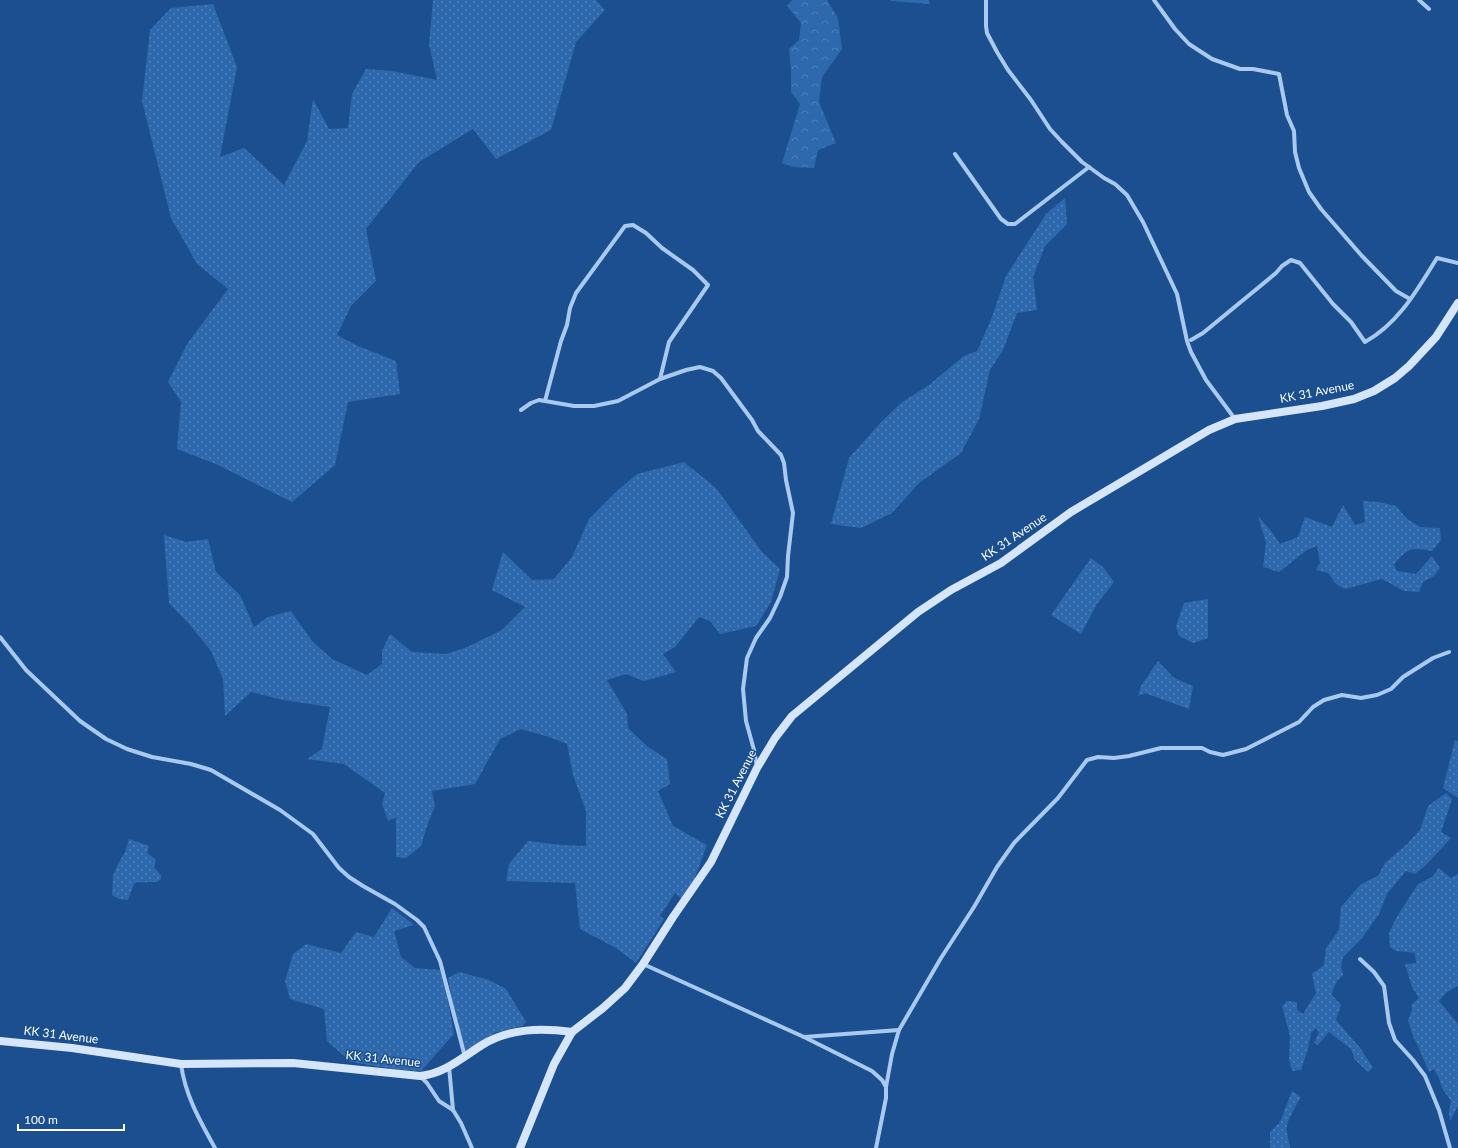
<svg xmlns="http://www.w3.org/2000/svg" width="1458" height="1148" font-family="Lato,sans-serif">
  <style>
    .grass { fill: url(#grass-dots) }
    .forest { fill: url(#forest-crowns) }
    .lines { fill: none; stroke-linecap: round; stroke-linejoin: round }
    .street { stroke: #a9c9ee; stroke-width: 4 }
    .secondary { stroke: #d6e6fa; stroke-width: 8 }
    .labels { text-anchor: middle; stroke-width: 3; stroke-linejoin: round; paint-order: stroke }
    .street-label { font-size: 12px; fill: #fff; stroke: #1b4f8f }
  </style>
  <defs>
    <pattern id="grass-dots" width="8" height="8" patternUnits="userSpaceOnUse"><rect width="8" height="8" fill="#2e69ad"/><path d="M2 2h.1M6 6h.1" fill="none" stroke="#4d80b9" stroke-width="1.8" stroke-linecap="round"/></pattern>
    <pattern id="forest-crowns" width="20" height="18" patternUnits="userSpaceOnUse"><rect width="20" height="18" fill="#2e69ad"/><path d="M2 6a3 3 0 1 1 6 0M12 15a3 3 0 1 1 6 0" fill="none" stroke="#4d80b9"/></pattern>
  </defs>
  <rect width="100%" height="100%" fill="#1b4f8f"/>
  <g class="grass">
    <polygon points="433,0 596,0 605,10 576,42 551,130 496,159 473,129 419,162 366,229 376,281 351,306 337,335 358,346 396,361 400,394 348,402 335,465 292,502 218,465 177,449 181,402 168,382 187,344 228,289 197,264 171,218 142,101 150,30 171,8 213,4 237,67 220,157 244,148 284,185 307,141 313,99 329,129 348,128 352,94 366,69 392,71 437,80 429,44"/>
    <polygon points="1065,198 1067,224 1045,246 1033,277 1037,310 1017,313 1003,350 990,370 979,419 961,453 919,483 892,513 861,528 831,524 849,458 882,421 901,403 929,385 964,356 977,351 992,317 1006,276 1046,214"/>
    <polygon points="684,462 716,488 762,552 780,569 771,602 756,626 720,634 710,621 699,617 675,647 663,654 676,672 644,681 626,674 607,680 627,714 628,728 648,747 667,759 670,784 658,791 673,826 707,845 696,875 684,901 675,893 660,916 664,919 636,963 616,948 580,929 575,883 506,881 509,864 528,841 562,845 586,846 586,811 573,775 567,744 549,737 521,729 500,739 475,784 432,791 435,806 428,823 421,846 406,858 396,857 396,817 388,821 382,804 385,793 344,764 307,759 322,749 330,707 283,700 251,692 225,716 223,679 211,651 189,624 169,603 164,535 186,542 208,539 216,572 240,595 254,627 268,617 291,611 312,641 332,659 367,675 382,664 382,651 390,634 412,652 446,654 465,648 502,630 525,607 492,590 503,552 532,580 554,579 572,557 589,519 618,490 637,474"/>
    <path d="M1363,501L1379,502L1396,506L1407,519L1420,527L1440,528L1441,540L1432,551C1411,547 1407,548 1394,565L1397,571L1416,574L1432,556L1440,568L1434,576L1423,582L1419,592L1404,591L1382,579L1345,589L1336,584L1328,573L1316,570L1320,563L1317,546L1307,550L1279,572L1263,567L1266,543L1258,516L1272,532L1280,544L1298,537L1305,517L1332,527L1343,505L1355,525L1365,522Z"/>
    <polygon points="1091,558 1103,567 1114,582 1097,604 1081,634 1051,615"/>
    <polygon points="1208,599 1208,638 1193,643 1179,636 1176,626 1184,603"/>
    <polygon points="1158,661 1174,678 1193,686 1189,709 1145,693 1138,696 1141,686"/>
    <polygon points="1455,740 1458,741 1458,798 1443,788"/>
    <path d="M1446,793L1452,799L1441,832L1451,838L1426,865L1415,874L1406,871L1387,894L1379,914L1362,938L1343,957L1341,967L1343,975C1336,981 1334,986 1332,995L1341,1005L1336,1020L1361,1049L1373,1068L1368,1072L1355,1060L1351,1049L1329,1032L1318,1045L1314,1043L1319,1032L1316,1028L1311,1033L1308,1049L1301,1070L1292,1071L1289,1060L1290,1036L1282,1006L1287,1001L1297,1002V1010L1303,1014L1316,993L1312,974L1324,965L1326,948L1339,930L1341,907L1361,884L1378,876L1385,863L1406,845L1420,830L1428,806Z"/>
    <path d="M129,839L149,846L147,853L156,860L154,867L161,875V879L157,882C151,882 142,883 137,882L134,884L128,900L119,899L112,895L113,876L118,864L125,852Z"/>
    <path d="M1439,868L1451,878L1458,874V986L1447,992L1439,1001L1458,1024V1106L1450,1121L1449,1113L1451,1101L1443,1090L1440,1082L1439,1078L1434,1069L1429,1072C1424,1060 1419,1048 1413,1036C1411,1032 1411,1027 1408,1021L1412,1009L1411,1005L1419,998L1412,987L1405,964L1416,963L1415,953L1396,951L1390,947L1389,933L1396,918L1418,884L1432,877Z"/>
    <polygon points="392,908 414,925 394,931 401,957 415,968 441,970 446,989 454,1034 421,1071 392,1069 351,1062 327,1041 324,1009 290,999 285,981 293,954 306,944 341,953 356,932 374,937"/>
    <polygon points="459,972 489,980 506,989 526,1022 522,1026 494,1033 492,1038 465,1051 454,1011 448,978"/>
    <path d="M1292,1091L1301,1097C1296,1106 1285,1122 1287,1132C1288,1138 1289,1142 1290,1148H1270V1132L1280,1122Z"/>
  </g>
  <g class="forest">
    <polygon points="792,0 827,0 838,18 842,49 822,77 819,102 836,143 818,150 814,168 793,167 782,163 800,104 791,92 791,70 789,49 799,40 801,23 787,6"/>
    <polygon points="890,0 929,0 930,4 891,1"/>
  </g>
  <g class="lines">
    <g class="street">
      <polyline points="986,0 986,26 987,33 997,52 1008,70 1031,100 1050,129 1062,142 1082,162 1104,178 1115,184 1127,195 1143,222 1177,294 1187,341 1191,352 1206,380 1235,419"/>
      <polyline points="1154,0 1175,29 1189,44 1212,59 1240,69 1253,69 1279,74 1287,115 1294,131 1295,152 1299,168 1309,192 1321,209 1362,256 1396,291 1410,299"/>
      <polyline points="1419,0 1429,9"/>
      <polyline points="955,154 1001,219 1008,224 1015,224 1089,167"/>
      <path d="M1191,340L1203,333L1276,273L1282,266L1291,260L1300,263L1333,304L1351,322L1365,342C1399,323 1417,290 1437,258L1458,263"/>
      <polyline points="545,401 561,341 567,325 570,308 576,293 625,226 633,225 646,233 662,248 693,270 708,285 669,342 660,379"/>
      <polyline points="521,410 531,403 539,400 574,406 594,406 618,401 660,379 686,370 700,367 713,371 721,378 752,420 758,431 781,455 784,463 786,480 793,513 788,556 787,577 780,597 770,618 756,638 747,658 743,689 746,721 754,750 757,767"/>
      <polyline points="0,637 26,670 80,721 106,739 127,749 152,757 191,764 211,770 280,810 313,834 339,868 349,877 363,886 395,904 417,920 424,927 440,961 465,1057"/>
      <polyline points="1360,959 1374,972 1384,986 1389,1023 1395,1040 1413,1060 1425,1076 1439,1110 1450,1148"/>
      <polyline points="643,964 804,1037 872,1071 882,1080 886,1087 886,1098 876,1148"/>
      <polyline points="804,1037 899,1030"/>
      <path d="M181,1064C185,1095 200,1121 215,1148"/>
      <polyline points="449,1066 453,1110 461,1123 472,1148"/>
      <polyline points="420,1076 427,1083 439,1101 453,1110"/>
      <polyline points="886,1087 892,1054 899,1030 941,958 974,907 997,867 1014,843 1058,798 1087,760 1098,757 1114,758 1129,756 1161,748 1202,748 1210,752 1223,755 1246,749 1299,722 1313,707 1324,700 1342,695 1361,698 1377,695 1391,689 1403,677 1433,658 1449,652"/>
    </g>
    <g class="secondary">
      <path d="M0,1041L72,1048L181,1064L293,1063L420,1076C444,1074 463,1057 482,1045C510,1028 541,1028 572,1032"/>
      <polyline points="520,1148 554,1064 572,1032 603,1008 625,988 643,964 673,917 711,862 757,768 775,738 792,716 918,612 951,590 1001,563 1071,512 1209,430 1235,419 1322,406 1354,399 1374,391 1395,378 1409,366 1436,337 1458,303"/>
    </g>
  </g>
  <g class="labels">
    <g class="street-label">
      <text transform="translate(1317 392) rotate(-11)" y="4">KK 31 Avenue</text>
      <text transform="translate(1014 537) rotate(-34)" y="4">KK 31 Avenue</text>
      <text transform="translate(736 784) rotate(-63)" y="4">KK 31 Avenue</text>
      <text transform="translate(61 1035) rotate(7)" y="4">KK 31 Avenue</text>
      <text transform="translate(383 1059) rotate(6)" y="4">KK 31 Avenue</text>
    </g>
  </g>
  <path d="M18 1124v6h106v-6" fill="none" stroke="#ffffff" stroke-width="2"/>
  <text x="24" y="1124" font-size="12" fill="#ffffff" stroke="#1b4f8f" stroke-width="3" paint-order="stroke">100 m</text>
</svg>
